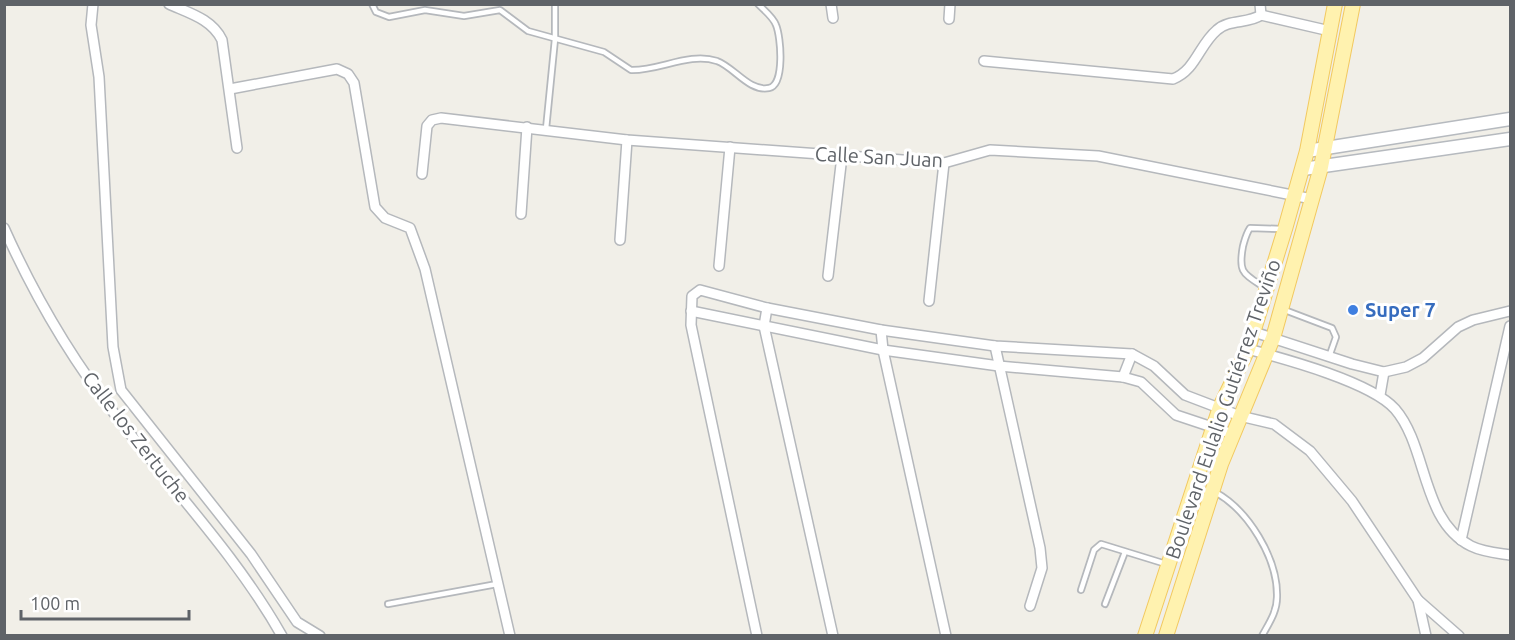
<svg xmlns="http://www.w3.org/2000/svg" width="1515" height="640" font-family="Ubuntu,sans-serif">
  <style>
    .lines { fill: none; stroke-linecap: round; stroke-linejoin: round }
    .lane-casing { stroke: #b5b8bc; stroke-width: 8 }
    .street-casing { stroke: #b5b8bc; stroke-width: 12 }
    .secondary-casing { stroke: #b6babf; stroke-width: 15 }
    .primary-casing { stroke: #f2c960; stroke-width: 16 }
    .lane { stroke: #fff; stroke-width: 4.5 }
    .street { stroke: #fff; stroke-width: 9 }
    .secondary { stroke: #fff; stroke-width: 12 }
    .primary { stroke: #fff2af; stroke-width: 14 }
    .shop-dot { fill: #3f7fe0; stroke: #fff; stroke-width: 2 }
    .labels { text-anchor: middle; stroke-width: 6; stroke-linejoin: round; paint-order: stroke }
    .street-label { font-size: 20px; fill: #5f6368; stroke: #fff }
    .shop-label { font-size: 20px; font-weight: bold; fill: #366cbe; stroke: #fff; text-anchor: start }
  </style>
  <rect width="100%" height="100%" fill="#f1efe8"/>
  <g class="lines">
    <g class="lane-casing">
      <g id="lane">
        <path d="M372,4L376,12L389,17L425,10L464,16L500,10L528,31L604,52L631,70C659,71 689,52 717,61C734,67 749,92 769,88C785,85 781,37 776,25C773,17 765,11 758,4"/>
        <polyline points="546,129 555,39 555,4"/>
        <path d="M1265,288C1243,273 1238,273 1243,246C1245,239 1246,234 1250,228L1282,229"/>
        <polyline points="1282,309 1332,328 1336,337 1329,357"/>
        <path d="M1215,492C1248,510 1278,558 1277,597C1277,612 1269,623 1262,636"/>
        <polyline points="1081,590 1094,550 1101,544 1166,564"/>
        <polyline points="388,604 497,584"/>
        <polyline points="1105,604 1125,552"/>
      </g>
    </g>
    <g class="street-casing">
      <g id="street">
        <polyline points="93,4 91,25 99,77 113,347 121,390 251,554 297,622 320,636"/>
        <path d="M169,4C189,13 212,19 222,40L237,148"/>
        <polyline points="831,4 833,18"/>
        <polyline points="1261,15 1330,31"/>
        <polyline points="949,19 950,4"/>
        <path d="M984,61L1173,79C1196,70 1199,45 1217,30C1229,19 1248,24 1261,15L1260,4"/>
        <polyline points="230,89 337,69 348,74 354,83 375,207 385,218 410,228 425,269 510,636"/>
        <polyline points="422,174 427,126 432,120 441,118 627,140 944,163 990,150 1098,156 1312,199"/>
        <polyline points="521,214 527,127"/>
        <path d="M4,228C34,295 72,360 117,417C173,490 236,555 282,636"/>
        <polyline points="620,240 627,140"/>
        <polyline points="719,266 730,147"/>
        <polyline points="828,276 842,156"/>
        <polyline points="929,301 944,163"/>
        <polyline points="767,308 764,326 833,636"/>
        <polyline points="691,311 883,350 999,366 1123,377 1141,382 1176,415 1233,434"/>
        <polyline points="881,330 883,350 946,636"/>
        <polyline points="1254,332 1352,364 1384,372 1406,367 1423,358 1458,327 1473,320 1510,311"/>
        <polyline points="995,346 1040,548 1042,568 1030,606"/>
        <path d="M1248,349C1285,359 1371,382 1395,409C1428,447 1421,521 1471,546C1483,552 1497,553 1510,555"/>
        <polyline points="1123,377 1132,354"/>
        <polyline points="1380,395 1384,372"/>
        <polyline points="1461,540 1510,326"/>
        <polyline points="1418,600 1459,636"/>
        <polyline points="757,636 691,325 692,296 700,290 767,308 881,330 995,346 1132,354 1154,366 1185,395 1240,416 1274,424 1310,451 1352,501 1418,600 1426,636"/>
      </g>
    </g>
    <g class="secondary-casing">
      <g id="secondary">
        <polyline points="1307,151 1510,119"/>
        <polyline points="1303,169 1510,139"/>
      </g>
    </g>
    <g class="primary-casing">
      <g id="primary">
        <polyline points="1145,636 1220,407 1248,349 1285,229 1307,151 1335,4"/>
        <polyline points="1166,636 1221,464 1273,338 1321,167 1353,4"/>
      </g>
    </g>
    <use href="#lane" class="lane"/>
    <use href="#street" class="street"/>
    <use href="#secondary" class="secondary"/>
    <use href="#primary" class="primary"/>
  </g>
  <circle class="shop-dot" cx="1353" cy="310" r="6"/>
  <g class="labels">
    <g class="street-label">
      <text transform="translate(879 157) rotate(3)" y="7">Calle San Juan</text>
      <text transform="translate(1223 409) rotate(-71)" y="7">Boulevard Eulalio Gutiérrez Treviño</text>
      <text transform="translate(136 437) rotate(52)" y="7">Calle los Zertuche</text>
    </g>
    <g class="shop-label">
      <text x="1365" y="317">Super 7</text>
    </g>
  </g>
  <rect width="1515" height="640" fill="none" stroke="#5f6368" stroke-width="12"/>
  <path d="M21 610v9h168v-9" fill="none" stroke="#5f6368" stroke-width="3"/>
  <text x="30" y="610" font-size="18" fill="#5f6368" stroke="#ffffff" stroke-width="4.5" paint-order="stroke">100 m</text>
</svg>
